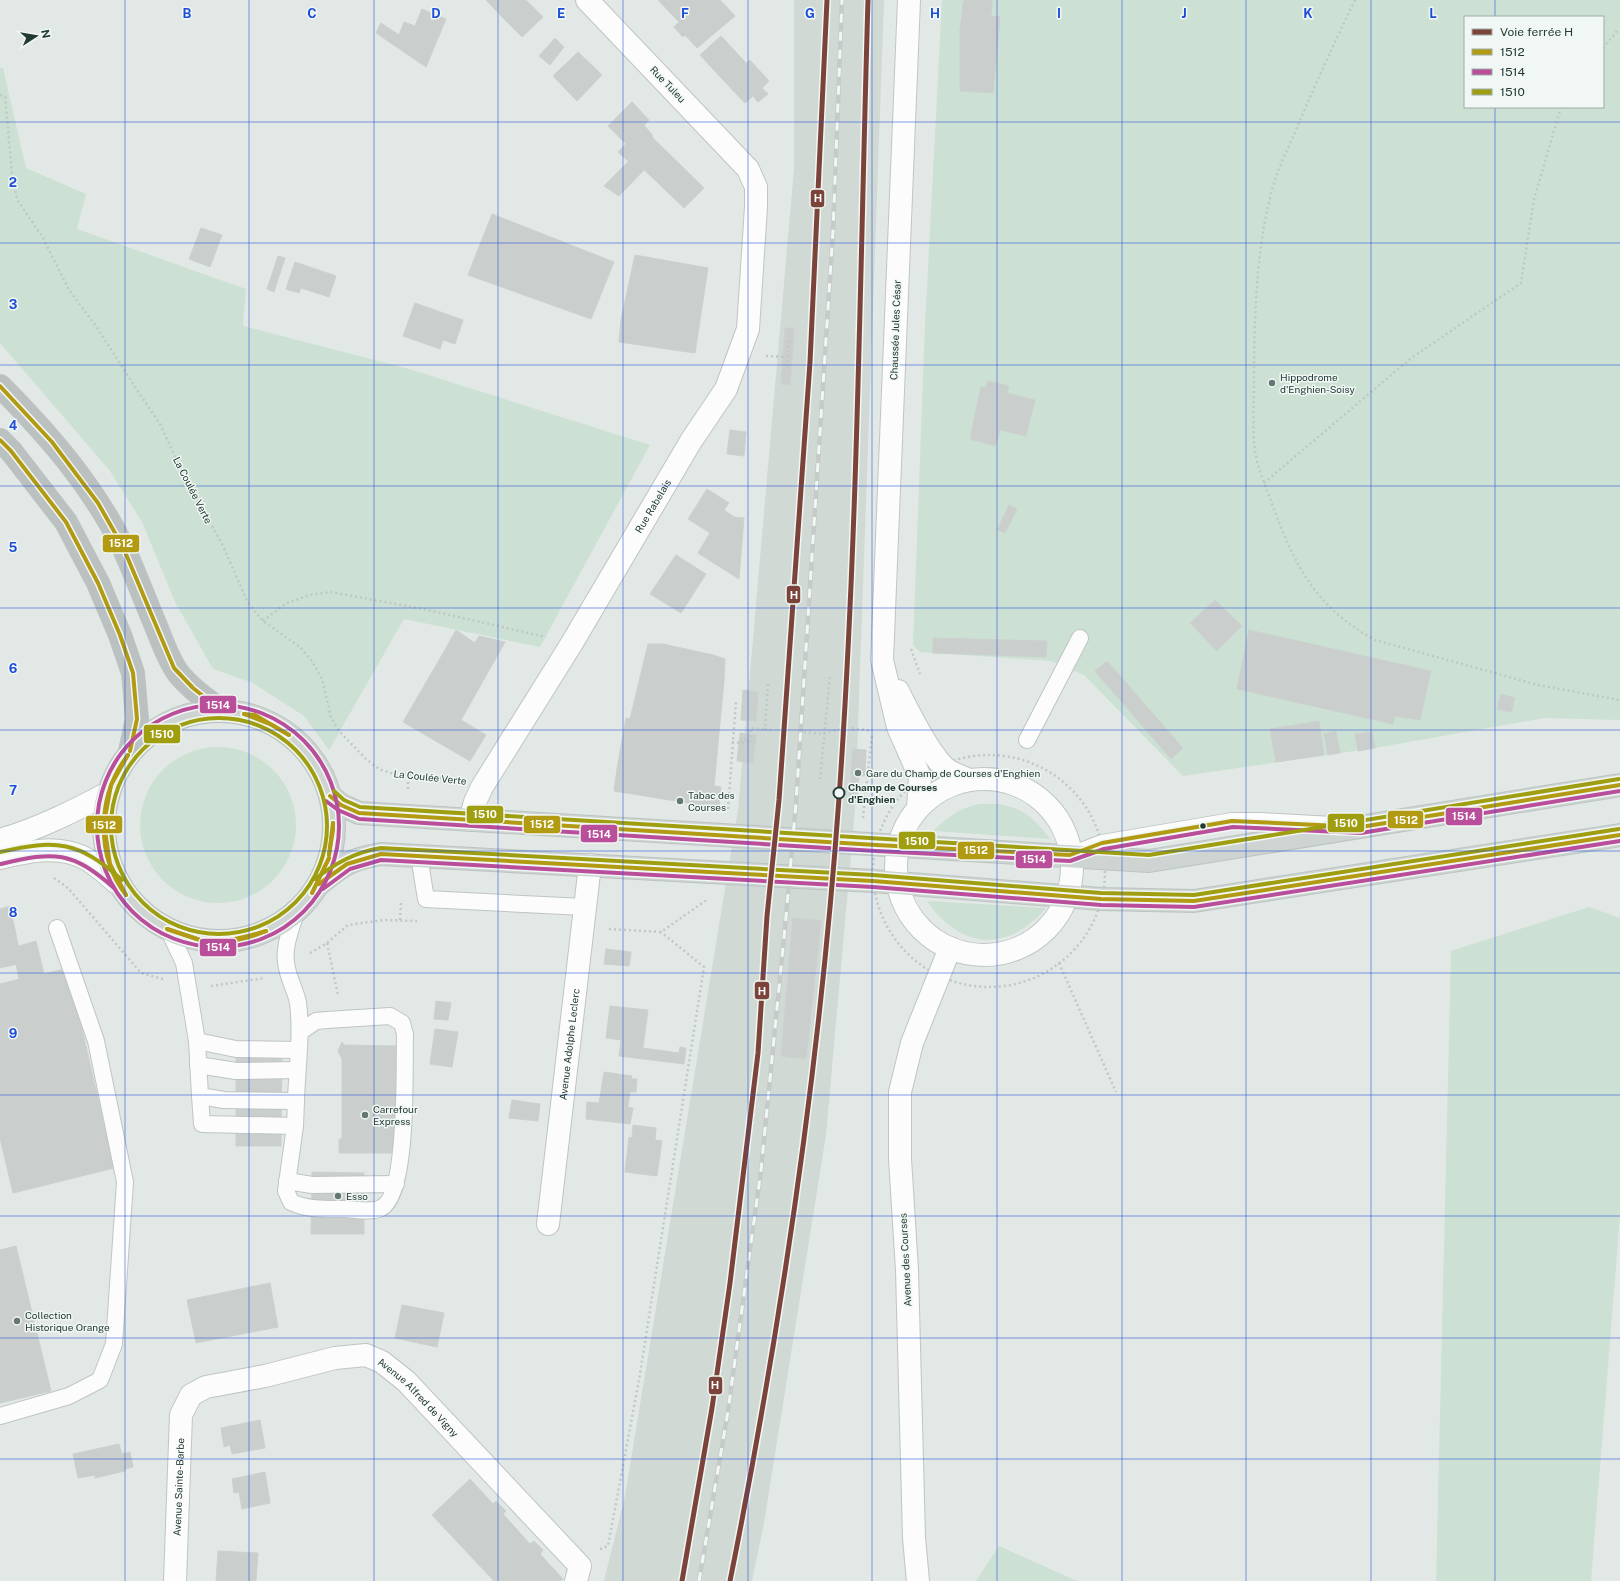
<svg xmlns="http://www.w3.org/2000/svg" width="1620" height="1581" font-family="'Public Sans',sans-serif">
  <style>
    .built { fill: #d1d9d5 }
    .green { fill: #cce1d3; fill-rule: evenodd }
    .building { fill: #cacfcd; stroke: #cbd1ce }
    .lines { fill: none; stroke-linecap: round; stroke-linejoin: round }
    .lane-casing { stroke: #bfc5c2; stroke-width: 18 }
    .street-casing { stroke: #bfc5c2; stroke-width: 24 }
    .secondary-casing { stroke: #bfc6c3; stroke-width: 24 }
    .primary-casing { stroke: #bcc4c1; stroke-width: 24 }
    .highway-casing { stroke: #bcc4c1; stroke-width: 24 }
    .path { stroke: #c0c8c5; stroke-width: 2.5; stroke-dasharray: 2 3; stroke-linecap: butt }
    .lane { stroke: #fbfcfb; stroke-width: 16 }
    .street { stroke: #fbfcfb; stroke-width: 22 }
    .secondary { stroke: #fbfcfb; stroke-width: 22 }
    .primary { stroke: #cdd4d2; stroke-width: 22 }
    .highway { stroke: #bac1c0; stroke-width: 22 }
    .rail-casing { stroke: #c6cac9; stroke-width: 4.5 }
    .rail { stroke: #f1f7f4; stroke-width: 3; stroke-dasharray: 9; stroke-linecap: butt }
    .bus-1-casing { stroke: #f1f7f4; stroke-width: 7 }
    .bus-2-casing { stroke: #f1f7f4; stroke-width: 7 }
    .bus-3-casing { stroke: #f1f7f4; stroke-width: 7 }
    .bus-1 { stroke: #b29a12; stroke-width: 4 }
    .bus-2 { stroke: #b94e9a; stroke-width: 4 }
    .bus-3 { stroke: #9f9e10; stroke-width: 4 }
    .rail-1-casing { stroke: #f1f7f4; stroke-width: 8 }
    .rail-1 { stroke: #7b4339; stroke-width: 5 }
    .grid { fill: none; stroke: #1d4ed8; stroke-width: 1; stroke-opacity: 0.55 }
    .poi-dot { fill: #657772; stroke: #f1f7f4; stroke-width: 1.5 }
    .stop-dot { fill: #f1f7f4; stroke: #223a34; stroke-width: 2 }
    .bus-dot { fill: #223a34; stroke: #f1f7f4; stroke-width: 1.5 }
    .labels { text-anchor: middle; stroke-width: 3; stroke-linejoin: round; paint-order: stroke }
    .street-label { font-size: 10px; fill: #223a34; stroke: #f1f7f4 }
    .poi-label { font-size: 10px; fill: #223a34; stroke: #f1f7f4; text-anchor: start }
    .stop-label { font-size: 10px; font-weight: bold; fill: #223a34; stroke: #f1f7f4; text-anchor: start }
    .grid-label { font-size: 13px; text-anchor: middle; font-weight: bold; fill: #1d4ed8; stroke: #f1f7f4; stroke-width: 3; stroke-linejoin: round; paint-order: stroke }
    .line-badge { stroke: #f1f7f4; stroke-width: 1.5 }
    .badge-label { font-size: 11px; text-anchor: middle; font-weight: bold; fill: #fff }
  </style>
  <rect width="100%" height="100%" fill="#e2e8e5"/>
  <polygon class="built" points="794,0 884,0 855,810 826,1135 764,1523 752,1581 604,1581 625,1496 738,810 794,169"/>
  <g class="green">
    <path d="M942,0H1620V720L1545,718L1375,748L1183,776L1084,675L1051,661L920,652L913,645L925,325ZM1465,17H1603V107H1465Z"/>
    <polygon points="0,68 3,68 26,168 86,194 77,229 246,289 243,326 409,369 650,445 540,647 404,619 329,750 304,716 253,683 213,669 175,602 142,522 110,471 0,343"/>
    <circle cx="218" cy="825" r="78"/>
    <path d="M979,804C1013,802 1030,811 1050,839L933,831C949,817 957,809 979,804Z"/>
    <path d="M927,901L1046,908C1007,953 961,950 927,901Z"/>
    <polygon points="1589,907 1620,918 1620,1216 1591,1581 1436,1581 1451,951"/>
    <polygon points="999,1546 1077,1581 976,1581"/>
  </g>
  <g class="building">
    <polygon points="486,0 519,0 502,17"/>
    <polygon points="519,0 526,0 543,17 522,37 502,17"/>
    <polygon points="658,0 719,0 721,1 683,37 674,27 679,22"/>
    <polygon points="964,0 976,0 960,31 963,5"/>
    <polygon points="976,0 983,0 982,15 1000,17 993,93 960,91 960,31"/>
    <polygon points="983,0 992,0 991,15 982,15"/>
    <polygon points="721,1 735,16 697,48 685,35"/>
    <polygon points="422,9 446,19 426,67 376,33 381,23 399,35 404,22 415,26"/>
    <polygon points="721,36 746,63 725,82 700,55"/>
    <polygon points="555,38 564,47 550,65 539,56"/>
    <polygon points="578,52 602,75 577,101 553,76"/>
    <polygon points="750,60 769,81 762,88 768,94 758,102 753,96 745,103 725,82"/>
    <polygon points="632,102 649,120 626,144 608,126"/>
    <polygon points="644,125 653,136 628,161 618,152"/>
    <polygon points="652,137 704,188 684,208 632,158"/>
    <polygon points="632,158 644,170 619,196 604,186"/>
    <polygon points="492,214 614,262 591,319 468,275"/>
    <polygon points="201,228 222,235 210,267 189,259"/>
    <polygon points="635,255 708,268 695,353 619,342 621,320"/>
    <polygon points="278,256 285,258 274,292 267,289"/>
    <polygon points="295,262 336,276 329,297 301,288 299,293 286,289"/>
    <polygon points="415,303 463,320 455,344 443,340 440,349 403,336"/>
    <polygon points="785,328 794,328 790,385 781,384"/>
    <polygon points="988,381 1009,386 1007,393 1035,400 1026,436 1000,430 995,446 970,439 981,387 985,388"/>
    <polygon points="730,430 746,432 744,456 727,454"/>
    <polygon points="707,489 729,503 724,510 734,517 744,518 739,579 698,553 710,533 688,519"/>
    <polygon points="1009,505 1017,509 1005,533 997,530"/>
    <polygon points="676,555 706,574 681,613 650,594"/>
    <polygon points="1215,600 1242,626 1217,651 1190,623"/>
    <polygon points="456,630 475,643 461,667 442,655"/>
    <polygon points="1249,630 1431,671 1420,720 1395,716 1393,724 1237,689"/>
    <polygon points="479,636 505,642 461,720 438,706"/>
    <polygon points="933,638 1047,641 1046,657 933,653"/>
    <polygon points="648,644 663,644 713,655 711,679 724,681 714,786 617,769 626,718 630,719"/>
    <polygon points="442,655 461,667 422,733 403,722"/>
    <polygon points="713,655 725,659 724,681 711,679"/>
    <polygon points="1107,661 1183,748 1171,759 1095,671"/>
    <polygon points="743,690 758,692 756,721 741,720"/>
    <polygon points="1501,694 1515,698 1511,712 1497,709"/>
    <polygon points="438,706 486,735 470,761 422,733"/>
    <polygon points="1319,721 1324,755 1276,762 1270,729"/>
    <polygon points="1336,731 1340,753 1328,755 1324,734"/>
    <polygon points="1372,732 1375,748 1358,751 1355,734"/>
    <polygon points="740,733 756,735 753,763 737,761"/>
    <polygon points="853,749 866,750 865,776 859,776 857,801 849,801"/>
    <polygon points="617,769 721,787 719,808 614,791"/>
    <polygon points="10,906 22,963 0,968 0,909"/>
    <polygon points="793,918 821,921 806,1059 781,1056"/>
    <polygon points="36,941 44,974 68,968 114,1168 13,1193 0,1138 0,984 19,979 16,964 22,963 19,946"/>
    <polygon points="606,949 631,952 629,966 604,964"/>
    <polygon points="436,1001 451,1003 448,1020 434,1019"/>
    <polygon points="610,1006 648,1010 643,1048 679,1053 680,1047 686,1048 684,1064 619,1056 621,1040 606,1038"/>
    <polygon points="435,1029 458,1032 452,1067 430,1064"/>
    <polygon points="342,1042 344,1045 396,1046 396,1153 339,1153 339,1139 342,1139 342,1059 338,1051"/>
    <polygon points="236,1043 282,1043 281,1146 236,1146"/>
    <polygon points="604,1072 632,1076 631,1079 637,1079 636,1092 630,1092 628,1107 633,1108 630,1124 586,1119 587,1102 599,1103"/>
    <polygon points="512,1100 540,1104 538,1121 509,1118"/>
    <polygon points="633,1125 656,1128 655,1140 662,1141 657,1176 625,1172 629,1137 632,1138"/>
    <polygon points="312,1172 364,1173 364,1234 311,1234"/>
    <polygon points="16,1246 51,1391 0,1403 0,1250"/>
    <polygon points="270,1283 278,1327 196,1343 187,1300"/>
    <polygon points="402,1305 444,1313 437,1347 395,1338"/>
    <polygon points="260,1420 265,1448 232,1454 230,1445 224,1447 221,1428"/>
    <polygon points="119,1444 122,1454 130,1452 133,1467 125,1469 125,1471 95,1478 95,1475 78,1478 73,1454"/>
    <polygon points="265,1472 270,1503 242,1509 239,1492 234,1493 232,1479"/>
    <polygon points="470,1479 493,1504 496,1501 506,1511 503,1514 530,1544 534,1541 543,1550 540,1554 563,1579 561,1581 494,1581 432,1515"/>
    <polygon points="218,1551 258,1553 256,1581 216,1581"/>
  </g>
  <g class="lines">
    <g class="lane-casing">
      <g id="lane">
        <polyline points="1027,740 1080,638"/>
        <polyline points="1073,854 1102,843 1232,821 1260,821 1333,825"/>
        <polyline points="419,856 426,899 584,907"/>
        <path d="M169,931L184,963L197,1041L200,1096L224,1100L296,1101C297,1068 302,1035 298,1003C296,991 289,980 287,968C282,949 291,930 296,912"/>
        <polyline points="197,1041 236,1049 298,1050"/>
        <polyline points="198,1065 236,1071 297,1070"/>
        <polyline points="200,1096 202,1124 295,1126 296,1101"/>
        <path d="M295,1126L286,1191L291,1202C308,1210 326,1209 344,1209C354,1209 371,1213 381,1208C409,1195 404,1065 405,1034L402,1023L390,1016L327,1020L316,1021L300,1032"/>
        <polyline points="287,1181 312,1185 396,1184"/>
        <polyline points="0,1416 69,1396 100,1380 114,1344 125,1182 96,1041 57,928"/>
      </g>
    </g>
    <g class="street-casing">
      <g id="street">
        <path id="s1" d="M470,820L475,802L482,787L572,643L691,441L726,389L748,329L756,207V187L748,169L587,0"/>
        <path id="s2" d="M548,1224L590,865"/>
        <path id="s3" d="M175,1581L181,1415L191,1395L206,1387L265,1376L335,1358L366,1355L382,1362L406,1381L580,1566L576,1581"/>
        <polyline points="918,1581 914,1538 907,1270 900,1159 900,1092 912,1043 950,948"/>
      </g>
    </g>
    <g class="secondary-casing">
      <g id="secondary">
        <polyline points="909,0 882,660 898,727 920,777 918,808"/>
        <path d="M898,691C908,711 931,759 949,771C955,774 963,777 969,780"/>
        <circle cx="984" cy="867" r="88"/>
        <path d="M0,840C38,829 72,812 108,793"/>
        <path d="M0,858C29,851 61,844 88,860C99,867 109,876 118,884"/>
      </g>
    </g>
    <g class="primary-casing">
      <g id="primary">
        <circle cx="219" cy="826" r="115"/>
        <polyline points="330,796 341,805 359,813 1149,861 1620,785"/>
        <path d="M319,884C342,865 351,859 381,854L873,881L1101,899L1194,901L1620,835"/>
      </g>
    </g>
    <g class="highway-casing">
      <g id="highway">
        <path d="M0,386C48,434 93,486 123,547C135,573 145,600 156,626C162,641 168,659 178,673C190,688 205,699 221,710"/>
        <polyline points="0,440 11,451 66,522 98,583 120,635 133,673 137,719 130,751"/>
      </g>
    </g>
    <g class="path">
      <path d="M1355,0C1335,41 1316,83 1298,125C1291,143 1281,161 1275,180C1256,241 1254,319 1254,383C1254,405 1252,428 1255,450C1257,468 1266,487 1272,504C1295,566 1315,607 1375,640L1538,685L1620,700"/>
      <polyline points="1603,48 1617,31 1620,31"/>
      <polyline points="0,95 5,97 13,184 18,201 43,238 69,290 96,326 139,393 160,424 184,476 223,546 248,603 263,621 300,647 312,661 322,679 331,717 339,731 366,759 379,769 391,773 457,780"/>
      <polyline points="766,356 788,357"/>
      <polyline points="787,367 789,340"/>
      <polyline points="1264,483 1410,359 1521,283 1534,199 1561,107"/>
      <polyline points="263,621 285,604 309,595 331,592 428,610 546,637"/>
      <polyline points="911,649 920,674"/>
      <polyline points="768,684 765,729 771,729"/>
      <polyline points="852,728 872,731"/>
      <polyline points="804,732 823,734 841,729"/>
      <polyline points="732,742 750,744 751,728 765,729"/>
      <polyline points="740,742 750,739"/>
      <circle cx="989" cy="871" r="116"/>
      <polyline points="820,779 830,676"/>
      <polyline points="408,789 408,775"/>
      <polyline points="728,809 736,702"/>
      <polyline points="863,818 872,735"/>
      <polyline points="54,878 68,888 141,973 163,979"/>
      <polyline points="400,920 401,902"/>
      <polyline points="609,929 661,932 708,899"/>
      <polyline points="327,943 338,995"/>
      <polyline points="310,953 327,943 348,925 384,920 417,921"/>
      <polyline points="1059,963 1116,1092"/>
      <polyline points="211,986 265,978"/>
      <polyline points="600,1549 608,1546 639,1380 704,967 661,932"/>
    </g>
    <use href="#lane" class="lane"/>
    <use href="#street" class="street"/>
    <use href="#secondary" class="secondary"/>
    <use href="#primary" class="primary"/>
    <use href="#highway" class="highway"/>
    <g class="rail-casing">
      <polyline id="rail" points="699,1581 728,1411 761,1170 786,917 796,803 833,231 842,0"/>
    </g>
    <use href="#rail" class="rail"/>
    <g class="bus-1-casing">
      <g id="bus-1">
        <polyline points="0,386 52,442 98,503 123,547 174,668 193,688 221,710"/>
        <polyline points="0,440 11,451 66,522 98,583 120,635 133,673 137,719 130,751"/>
        <polyline points="244,714 255,715 289,735"/>
        <polyline points="244,714 272,725 289,735"/>
        <polyline points="330,796 341,805 359,813 876,845 1070,855 1102,843 1232,821 1361,827 1620,785"/>
        <polyline points="329,855 333,823"/>
        <polyline points="329,855 333,830 333,823"/>
        <polyline points="319,884 347,864 381,854 873,881 1101,899 1194,901 1620,835"/>
        <polyline points="312,893 329,858"/>
        <polyline points="312,893 329,858"/>
        <path d="M126,895C95,855 97,795 128,755"/>
        <polyline points="126,895 110,864 104,824 111,785 128,755"/>
        <polyline points="167,929 200,940"/>
        <polyline points="167,929 200,940"/>
        <path d="M200,940C224,943 243,938 266,931"/>
        <path d="M200,940C220,946 247,939 266,931"/>
      </g>
    </g>
    <g class="bus-2-casing">
      <g id="bus-2">
        <circle cx="218" cy="826" r="121"/>
        <polyline points="326,801 338,810 359,819 876,851 1070,861 1104,849 1233,827 1361,833 1620,791"/>
        <path d="M1,864C55,851 72,851 114,888"/>
        <polyline points="323,889 350,869 381,860 873,887 1101,905 1194,907 1620,841"/>
      </g>
    </g>
    <g class="bus-3-casing">
      <g id="bus-3">
        <circle cx="219" cy="826" r="108"/>
        <polyline points="334,791 344,800 360,807 1149,855 1619,779"/>
        <path d="M0,852C56,839 79,841 122,880"/>
        <path d="M315,879C336,863 355,852 381,848L873,875L1101,893L1194,895L1619,829"/>
      </g>
    </g>
    <use href="#bus-1" class="bus-1"/>
    <use href="#bus-2" class="bus-2"/>
    <use href="#bus-3" class="bus-3"/>
    <g class="rail-1-casing">
      <g id="rail-1">
        <polyline points="682,1581 712,1408 730,1283 758,1053 767,916 779,800 810,362 827,0"/>
        <path d="M730,1581C782,1322 820,1062 839,798C858,533 860,266 868,0"/>
      </g>
    </g>
    <use href="#rail-1" class="rail-1"/>
  </g>
  <path class="grid" d="M125,0V1581M249,0V1581M374,0V1581M498,0V1581M623,0V1581M748,0V1581M872,0V1581M997,0V1581M1122,0V1581M1246,0V1581M1371,0V1581M1495,0V17M1495,107V1581M0,122H1620M0,243H1620M0,365H1620M0,486H1620M0,608H1620M0,730H1620M0,851H1620M0,973H1620M0,1095H1620M0,1216H1620M0,1338H1620M0,1459H1620"/>
  <g class="poi-dot">
    <circle cx="1272" cy="383" r="4"/>
    <circle cx="858" cy="773" r="4"/>
    <circle cx="680" cy="801" r="4"/>
    <circle cx="365" cy="1115" r="4"/>
    <circle cx="338" cy="1196" r="4"/>
    <circle cx="17" cy="1321" r="4"/>
  </g>
  <circle class="stop-dot" cx="839" cy="793" r="5.5"/>
  <circle class="bus-dot" cx="1203" cy="826" r="3.5"/>
  <g class="labels">
    <g class="street-label">
      <text transform="translate(668 84) rotate(46)" y="4">Rue Tuleu</text>
      <text transform="translate(895 330) rotate(-88)" y="4">Chaussée Jules César</text>
      <text transform="translate(193 490) rotate(63)" y="4">La Coulée Verte</text>
      <text dy="4" stroke="none"><textPath href="#s1" startOffset="364">Rue Rabelais</textPath></text>
      <text transform="translate(430 777) rotate(6)" y="4">La Coulée Verte</text>
      <text dy="4" stroke="none"><textPath href="#s2" startOffset="181">Avenue Adolphe Leclerc</textPath></text>
      <text transform="translate(905 1260) rotate(-93)" y="4">Avenue des Courses</text>
      <text dy="4" stroke="none"><textPath href="#s3" startOffset="437">Avenue Alfred de Vigny</textPath></text>
      <text dy="4" stroke="none"><textPath href="#s3" startOffset="94">Avenue Sainte-Barbe</textPath></text>
    </g>
    <g class="poi-label">
      <text x="1280" y="381">Hippodrome<tspan x="1280" dy="12">d'Enghien-Soisy</tspan></text>
      <text x="866" y="777">Gare du Champ de Courses d'Enghien</text>
      <text x="688" y="799">Tabac des<tspan x="688" dy="12">Courses</tspan></text>
      <text x="373" y="1113">Carrefour<tspan x="373" dy="12">Express</tspan></text>
      <text x="346" y="1200">Esso</text>
      <text x="25" y="1319">Collection<tspan x="25" dy="12">Historique Orange</tspan></text>
    </g>
    <g class="stop-label">
      <text x="848" y="791">Champ de Courses<tspan x="848" dy="12">d'Enghien</tspan></text>
    </g>
  </g>
  <g class="grid-label">
    <text x="187" y="18">B</text>
    <text x="312" y="18">C</text>
    <text x="436" y="18">D</text>
    <text x="561" y="18">E</text>
    <text x="685" y="18">F</text>
    <text x="810" y="18">G</text>
    <text x="935" y="18">H</text>
    <text x="1059" y="18">I</text>
    <text x="1184" y="18">J</text>
    <text x="1308" y="18">K</text>
    <text x="1433" y="18">L</text>
    <text x="13" y="187">2</text>
    <text x="13" y="309">3</text>
    <text x="13" y="430">4</text>
    <text x="13" y="552">5</text>
    <text x="13" y="673">6</text>
    <text x="13" y="795">7</text>
    <text x="13" y="917">8</text>
    <text x="13" y="1038">9</text>
  </g>
  <g class="line-badge">
    <rect x="810" y="189" width="15" height="19" rx="4" fill="#7b4339"/>
    <rect x="102" y="534" width="38" height="19" rx="4" fill="#b29a12"/>
    <rect x="786" y="585" width="15" height="19" rx="4" fill="#7b4339"/>
    <rect x="199" y="695" width="38" height="19" rx="4" fill="#b94e9a"/>
    <rect x="143" y="724" width="38" height="20" rx="4" fill="#9f9e10"/>
    <rect x="466" y="805" width="38" height="19" rx="4" fill="#9f9e10"/>
    <rect x="1445" y="807" width="38" height="19" rx="4" fill="#b94e9a"/>
    <rect x="1387" y="810" width="37" height="19" rx="4" fill="#b29a12"/>
    <rect x="1327" y="813" width="38" height="20" rx="4" fill="#9f9e10"/>
    <rect x="523" y="815" width="38" height="19" rx="4" fill="#b29a12"/>
    <rect x="85" y="815" width="38" height="19" rx="4" fill="#b29a12"/>
    <rect x="580" y="824" width="38" height="19" rx="4" fill="#b94e9a"/>
    <rect x="898" y="831" width="38" height="19" rx="4" fill="#9f9e10"/>
    <rect x="957" y="841" width="38" height="19" rx="4" fill="#b29a12"/>
    <rect x="1015" y="850" width="38" height="19" rx="4" fill="#b94e9a"/>
    <rect x="199" y="938" width="38" height="19" rx="4" fill="#b94e9a"/>
    <rect x="754" y="981" width="16" height="19" rx="4" fill="#7b4339"/>
    <rect x="708" y="1376" width="15" height="19" rx="4" fill="#7b4339"/>
  </g>
  <g class="badge-label">
    <text x="818" y="202">H</text>
    <text x="121" y="547">1512</text>
    <text x="794" y="599">H</text>
    <text x="218" y="709">1514</text>
    <text x="162" y="738">1510</text>
    <text x="485" y="818">1510</text>
    <text x="1464" y="820">1514</text>
    <text x="1406" y="824">1512</text>
    <text x="1346" y="827">1510</text>
    <text x="542" y="828">1512</text>
    <text x="104" y="829">1512</text>
    <text x="599" y="838">1514</text>
    <text x="917" y="845">1510</text>
    <text x="976" y="854">1512</text>
    <text x="1034" y="863">1514</text>
    <text x="218" y="951">1514</text>
    <text x="762" y="995">H</text>
    <text x="715" y="1389">H</text>
  </g>
  <rect x="1464" y="16" width="140" height="92" fill="#f1f7f4" stroke="#9eaba7"/>
  <rect x="1472" y="29" width="20" height="6" fill="#7b4339" stroke="#9eaba7"/>
  <text x="1500" y="36" font-size="12" fill="#223a34">Voie ferrée H</text>
  <rect x="1472" y="49" width="20" height="6" fill="#b29a12" stroke="#9eaba7"/>
  <text x="1500" y="56" font-size="12" fill="#223a34">1512</text>
  <rect x="1472" y="69" width="20" height="6" fill="#b94e9a" stroke="#9eaba7"/>
  <text x="1500" y="76" font-size="12" fill="#223a34">1514</text>
  <rect x="1472" y="89" width="20" height="6" fill="#9f9e10" stroke="#9eaba7"/>
  <text x="1500" y="96" font-size="12" fill="#223a34">1510</text>
  <g transform="translate(36 36) rotate(78)" stroke="#f1f7f4" stroke-width="3" paint-order="stroke">
  <path d="M0-3L7 15L0 10L-7 15Z" fill="#223a34"/>
  <text y="-6" font-size="11" font-weight="bold" text-anchor="middle" fill="#223a34">N</text>
  </g>
</svg>
